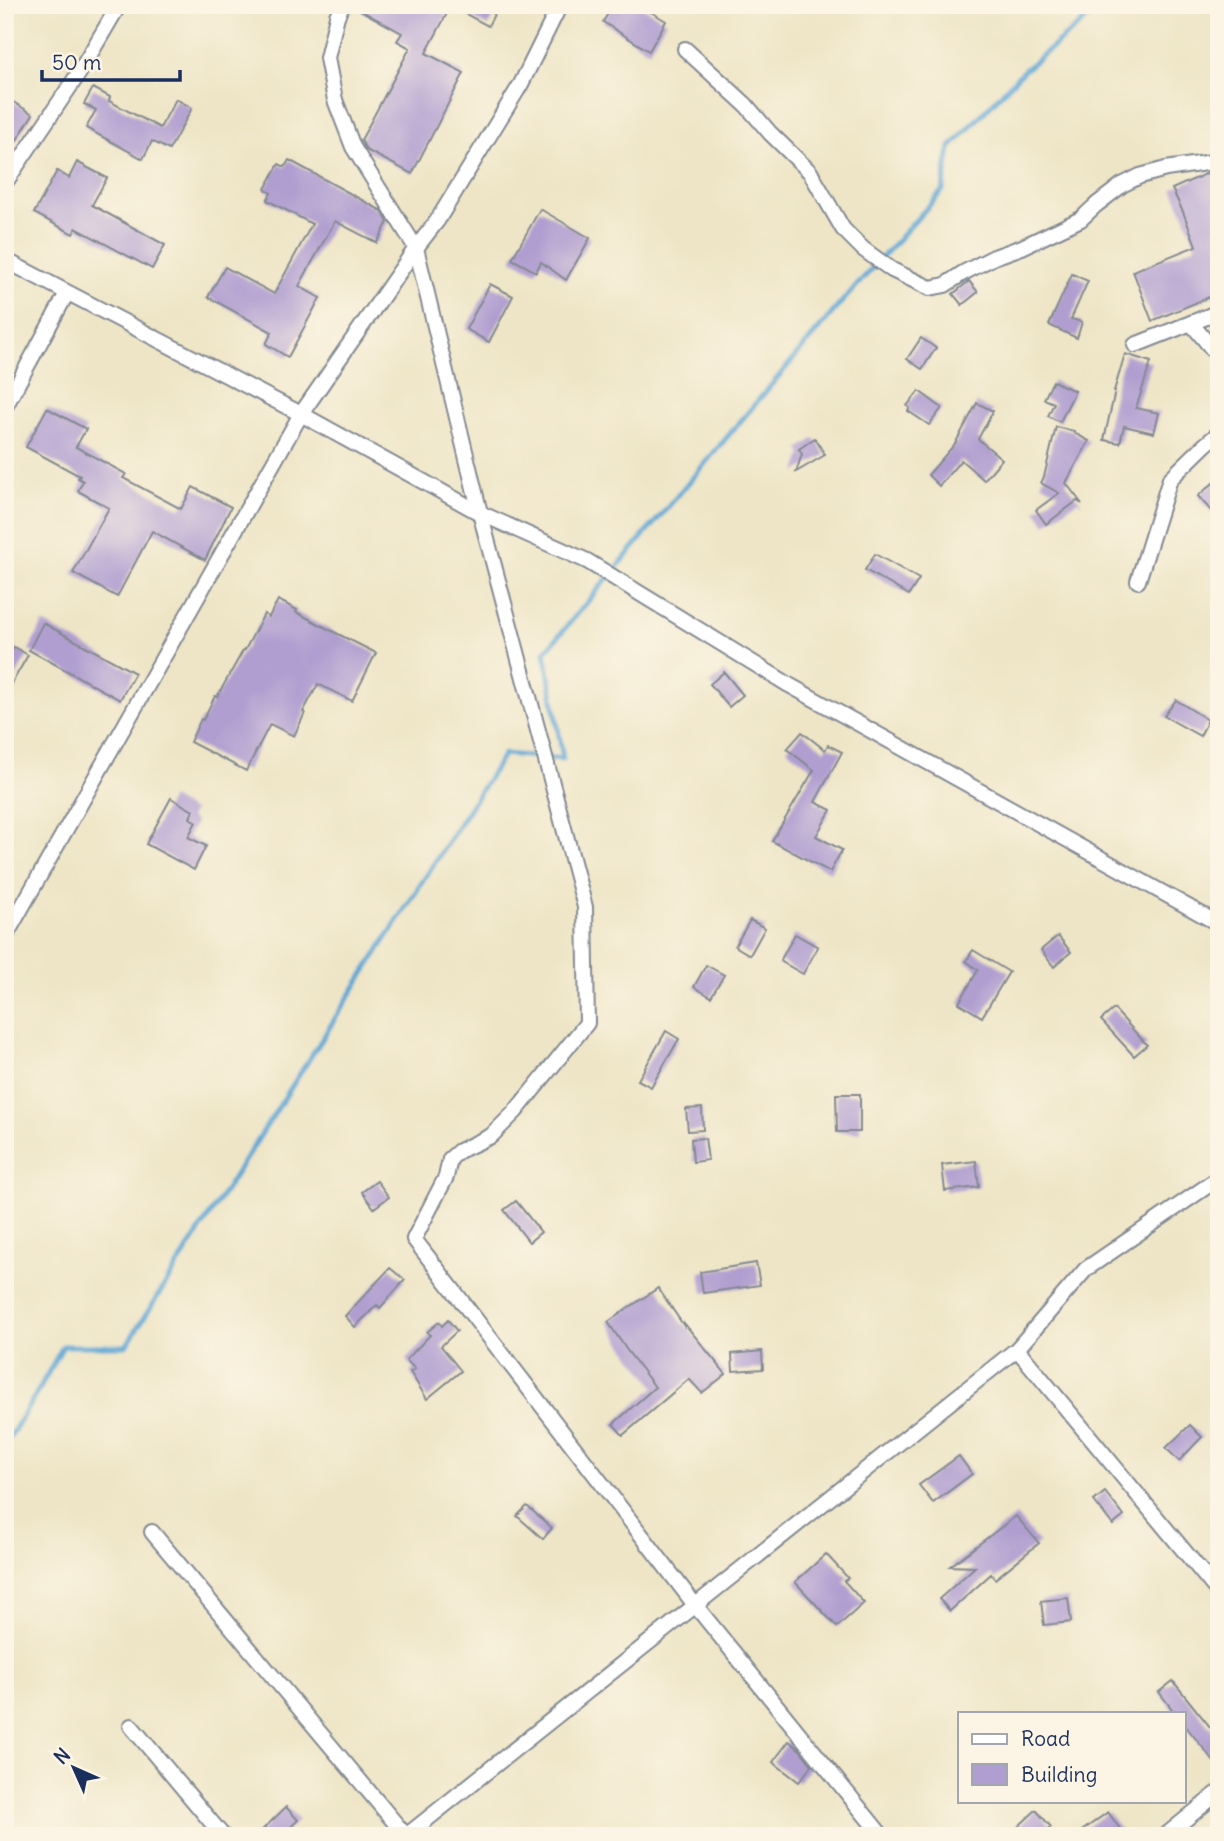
<svg xmlns="http://www.w3.org/2000/svg" width="1224" height="1841" font-family="Delius,sans-serif">
  <style>
    .lines { fill: none; stroke-linecap: round; stroke-linejoin: round }
    .stream { stroke: #5da6d4; stroke-width: 5 }
    .building { fill: #b09ed0 }
    .street-casing { stroke: #848a92; stroke-width: 18 }
    .street { stroke: #fff; stroke-width: 14 }
  </style>
  <rect width="100%" height="100%" fill="#fcf5e5"/>
  <filter id="ink" filterUnits="userSpaceOnUse"><feTurbulence type="fractalNoise" baseFrequency=".0143" numOctaves="2"/><feDisplacementMap in="SourceGraphic" scale="14" xChannelSelector="R" yChannelSelector="G"/><feConvolveMatrix kernelMatrix="1 2 1 2 8 2 1 2 1" color-interpolation-filters="sRGB"/></filter>
  <filter id="wash" filterUnits="userSpaceOnUse"><feTurbulence type="fractalNoise" baseFrequency=".00686" numOctaves="4" result="noise"/><feDisplacementMap in="SourceGraphic" scale="28" xChannelSelector="R" yChannelSelector="G"/><feGaussianBlur stdDeviation="1.57" result="paint"/><feColorMatrix in="noise" values="0 0 0 0 0 0 0 0 0 0 0 0 0 0 0 0 0 1.4 0 .05"/><feComposite in="paint" operator="in"/></filter>
  <g filter="url(#wash)">
    <rect width="100%" height="100%" fill="#eee5c6"/>
    <g class="lines">
      <polyline class="stream" points="5,1445 38,1391 63,1346 126,1346 504,754 563,759 545,652 840,304 943,190 950,148 1022,72 1095,12 1106,5"/>
    </g>
    <g id="blocks">
      <g class="building">
        <polygon points="351,5 499,5 488,26 451,6 426,53 464,73 412,174 366,150 361,140 410,48 397,41 402,33"/>
        <polygon points="613,5 639,5 666,21 649,51 603,22"/>
        <polygon points="93,88 110,97 109,101 160,128 176,99 192,108 169,150 152,141 143,159 86,128 96,110 84,104"/>
        <polygon points="5,97 33,114 5,159"/>
        <polygon points="289,160 382,211 388,222 377,243 335,221 299,286 320,298 288,357 266,344 272,332 208,297 225,267 274,294 312,224 267,200 271,193 265,189 279,164 285,167"/>
        <polygon points="77,162 107,178 92,205 165,245 152,269 76,228 73,234 34,213 57,171 69,178"/>
        <polygon points="1219,171 1219,293 1152,321 1133,271 1196,246 1183,212 1172,189 1210,172"/>
        <polygon points="540,209 590,238 566,280 541,262 536,272 512,259"/>
        <polygon points="1072,274 1088,281 1071,319 1082,322 1077,338 1049,325"/>
        <polygon points="969,281 978,292 962,305 953,294"/>
        <polygon points="490,284 513,296 489,342 466,329"/>
        <polygon points="921,338 936,348 922,369 907,359"/>
        <polygon points="1125,354 1151,362 1136,408 1159,413 1154,433 1124,426 1120,443 1104,440 1115,391 1114,391"/>
        <polygon points="1053,381 1075,391 1060,422 1048,416 1054,403 1044,399"/>
        <polygon points="919,391 942,408 929,425 908,411 910,408 907,406"/>
        <polygon points="977,403 993,411 978,439 1002,459 984,480 961,460 939,486 928,475 955,444"/>
        <polygon points="47,408 86,429 76,447 126,474 123,478 181,509 193,487 231,507 205,560 152,531 117,597 73,573 109,508 78,491 83,481 78,478 80,476 26,447"/>
        <polygon points="1056,427 1074,431 1074,433 1089,441 1066,483 1082,504 1077,501 1046,524 1036,510 1059,493 1041,483 1044,477"/>
        <polygon points="815,438 825,455 796,472 802,454 799,449"/>
        <polygon points="1219,478 1219,520 1198,496"/>
        <polygon points="875,554 919,579 909,595 865,570"/>
        <polygon points="278,600 297,610 296,612 328,629 376,653 352,701 318,684 303,712 305,713 294,736 270,724 246,771 190,742 201,719 203,720 215,696 217,697 244,649 245,650 264,614 269,617"/>
        <polygon points="43,623 135,673 120,700 29,650"/>
        <polygon points="14,647 28,655 5,695 5,662"/>
        <polygon points="724,672 743,695 729,707 710,684"/>
        <polygon points="1176,700 1208,720 1200,736 1164,716"/>
        <polygon points="802,732 825,750 828,745 842,752 815,802 831,810 816,836 842,850 830,872 772,841 814,770 787,749"/>
        <polygon points="171,798 193,811 190,818 196,822 188,837 206,846 194,870 146,844"/>
        <polygon points="750,920 765,928 750,955 735,946"/>
        <polygon points="795,934 818,947 803,974 780,961"/>
        <polygon points="1058,936 1071,952 1054,967 1041,950"/>
        <polygon points="973,950 1009,972 982,1017 959,1003 978,970 966,961"/>
        <polygon points="706,965 724,975 711,997 694,987"/>
        <polygon points="1114,1009 1147,1045 1134,1056 1101,1020"/>
        <polygon points="666,1031 679,1039 651,1087 638,1080"/>
        <polygon points="836,1094 860,1094 860,1132 837,1132"/>
        <polygon points="702,1108 703,1130 688,1131 686,1109"/>
        <polygon points="705,1138 708,1160 693,1162 691,1139"/>
        <polygon points="976,1161 979,1187 945,1191 942,1165"/>
        <polygon points="377,1181 389,1197 374,1208 362,1192"/>
        <polygon points="516,1201 541,1232 529,1242 504,1210"/>
        <polygon points="756,1263 760,1285 703,1293 700,1272"/>
        <polygon points="390,1268 405,1280 380,1308 377,1305 355,1327 345,1316"/>
        <polygon points="658,1288 684,1326 684,1323 726,1374 702,1393 689,1379 623,1435 613,1424 655,1387 626,1349 608,1322"/>
        <polygon points="448,1320 457,1331 441,1346 461,1371 427,1399 410,1372 415,1369 406,1360 430,1335 427,1332 439,1322 442,1326"/>
        <polygon points="762,1351 763,1369 733,1371 732,1354"/>
        <polygon points="1190,1425 1202,1437 1179,1461 1166,1448"/>
        <polygon points="959,1456 972,1474 933,1503 919,1485"/>
        <polygon points="1105,1492 1124,1516 1113,1525 1094,1501"/>
        <polygon points="527,1506 552,1528 543,1539 517,1516"/>
        <polygon points="1016,1516 1039,1543 995,1579 991,1574 950,1611 939,1599 975,1567 950,1566"/>
        <polygon points="826,1554 848,1578 844,1581 864,1603 837,1627 795,1582"/>
        <polygon points="1068,1598 1071,1622 1044,1625 1041,1601"/>
        <polygon points="1173,1681 1219,1738 1219,1768 1184,1724 1184,1713 1175,1713 1159,1692"/>
        <polygon points="789,1741 800,1750 812,1765 799,1782 773,1762"/>
        <polygon points="286,1807 298,1820 282,1836 256,1836"/>
        <polygon points="1036,1810 1051,1827 1041,1836 1008,1836"/>
        <polygon points="1108,1812 1125,1836 1075,1836"/>
      </g>
    </g>
  </g>
  <g filter="url(#ink)">
    <use href="#blocks" fill-opacity="0" stroke="#848a92" stroke-width="2"/>
    <g class="lines">
      <g class="street-casing">
        <g id="street">
          <polyline points="342,5 337,16 327,58 335,100 353,147 416,248 480,513 585,907 587,1023 515,1112 491,1136 459,1151 450,1159 446,1177 414,1239 695,1605 882,1836"/>
          <polyline points="685,49 746,105 770,133 810,172 843,229 863,249 892,270 930,288 945,285 963,273 994,257 1022,247 1081,219 1096,205 1122,185 1140,176 1166,169 1219,161"/>
          <polyline points="5,183 79,73 119,5"/>
          <polyline points="5,260 301,414 480,513 587,561 789,685 1219,924"/>
          <polyline points="1191,323 1219,357"/>
          <polyline points="1135,345 1219,312"/>
          <polyline points="5,407 67,293"/>
          <polyline points="1138,581 1170,479 1205,445 1219,433"/>
          <polyline points="5,937 301,414 416,248 437,221 521,84 560,5"/>
          <polyline points="1017,1349 1219,1593"/>
          <polyline points="152,1532 406,1836"/>
          <polyline points="131,1726 223,1836"/>
          <polyline points="406,1836 1017,1349 1086,1269 1219,1178"/>
          <polyline points="1165,1836 1219,1792"/>
        </g>
      </g>
      <use href="#street" class="street"/>
    </g>
  </g>
  <rect width="1224" height="1841" fill="none" stroke="#fcf5e5" stroke-width="28"/>
  <rect x="958" y="1712" width="228" height="91" fill="#fcf5e5" stroke="#a2a6af" stroke-width="2"/>
  <rect x="972" y="1734" width="35" height="10" fill="#ffffff" stroke="#a2a6af" stroke-width="2"/>
  <text x="1021" y="1746" font-size="21" fill="#1b2f5e">Road</text>
  <rect x="972" y="1764" width="35" height="21" fill="#b09ed0" stroke="#a2a6af" stroke-width="2"/>
  <text x="1021" y="1782" font-size="21" fill="#1b2f5e">Building</text>
  <g transform="translate(74 1768) rotate(315)" stroke="#fcf5e5" stroke-width="5" paint-order="stroke">
  <path d="M0-5L12 26L0 18L-12 26Z" fill="#1b2f5e"/>
  <text y="-10" font-size="19" font-weight="bold" text-anchor="middle" fill="#1b2f5e">N</text>
  </g>
  <path d="M42 70v10h138v-10" fill="none" stroke="#1b2f5e" stroke-width="3.5"/>
  <text x="52" y="70" font-size="21" fill="#1b2f5e" stroke="#fcf5e5" stroke-width="5" paint-order="stroke">50 m</text>
</svg>
